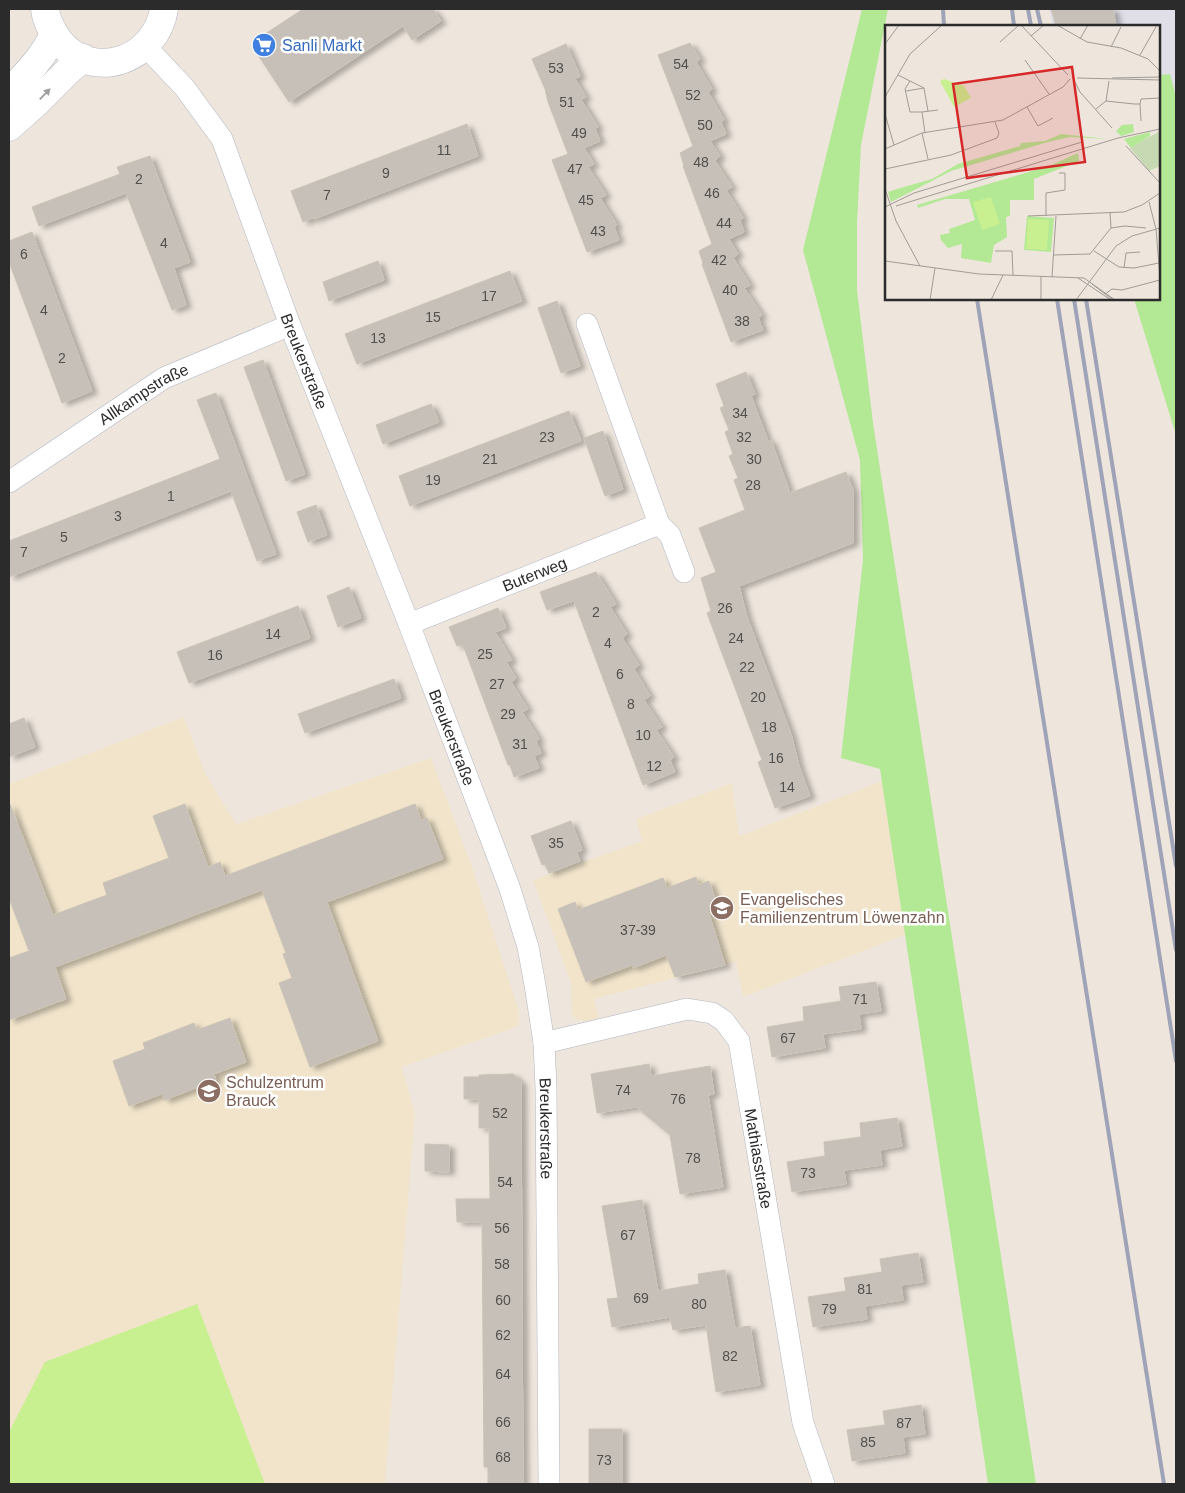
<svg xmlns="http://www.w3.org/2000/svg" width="1185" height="1493" font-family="Helvetica,sans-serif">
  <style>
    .industrial { fill: #e0dee6 }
    .education { fill: #f1e4cb }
    .green { fill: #b3e895 }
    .pitch { fill: #c9f090 }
    .building { fill: #c6c0b8; stroke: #cac3b6; filter: url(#shadow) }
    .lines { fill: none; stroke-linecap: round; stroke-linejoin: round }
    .street-casing { stroke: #b1b4c0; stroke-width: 22 }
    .secondary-casing { stroke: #b1b4c0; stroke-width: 29 }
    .street { stroke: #fff; stroke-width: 21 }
    .secondary { stroke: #fff; stroke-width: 28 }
    .rail { stroke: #9fa3b7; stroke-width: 4 }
    .oneway { fill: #a0a0a0 }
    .labels { text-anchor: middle; stroke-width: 5; stroke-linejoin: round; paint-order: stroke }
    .number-label { font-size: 14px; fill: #52504e }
    .shop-label { font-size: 16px; fill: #366cbe; stroke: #fff; text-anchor: start }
    .street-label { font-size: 16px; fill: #2b2b2b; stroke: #fff }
    .education-label { font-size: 16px; fill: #785e54; stroke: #fff; text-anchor: start }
    .inset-road { fill: none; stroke: #a09b96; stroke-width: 1 }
    .view { fill: #d62828; fill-opacity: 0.15; stroke: #d62828; stroke-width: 2.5 }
    .inset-edge { fill: none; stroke: #2b2b2b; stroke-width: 2.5 }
  </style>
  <defs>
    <filter id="shadow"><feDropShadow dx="5.5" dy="3" stdDeviation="2.5" flood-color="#0004"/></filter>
  </defs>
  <rect width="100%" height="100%" fill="#eee6dd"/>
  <polygon class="industrial" points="1049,9 1176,9 1176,97 1170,75 1159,75 1159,26 1053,26"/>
  <g class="education">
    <polygon points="184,717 206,775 236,824 431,758 471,864 519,1011 519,1026 402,1067 415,1114 385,1484 9,1484 9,784"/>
    <polygon points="882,781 905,935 743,997 736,962 594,999 599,1018 588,1021 580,1020 572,1016 571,983 533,880 642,841 636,819 732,783 739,836"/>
  </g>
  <g class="green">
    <polygon points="862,9 888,9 861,145 857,222 857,290 873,423 1036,1484 988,1484 880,769 841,758 863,560 860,460 803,250"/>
    <polygon points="1170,74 1176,97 1176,435 1134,299 1159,299 1159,75"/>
  </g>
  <polygon class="pitch" points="197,1304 265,1484 9,1484 9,1432 45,1362"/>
  <g class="building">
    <polygon points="303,9 433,9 441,21 412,40 403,26 289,102 258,55 262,36"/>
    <polygon points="1051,9 1113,9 1116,26 1056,26"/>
    <polygon points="690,43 700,59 696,62 712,89 708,92 724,120 721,122 726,134 710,141 720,156 715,161 732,187 726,190 743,218 740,220 744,232 729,239 738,254 733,258 750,285 744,288 762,315 758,317 763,330 731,342 702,264 703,263 699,251 712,244 683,166 684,166 680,153 693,146 658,55"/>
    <polygon points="566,44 580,76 575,79 586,97 581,100 598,127 595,129 600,141 584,148 594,164 588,167 606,195 600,198 617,225 614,227 619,240 587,252 552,160 568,154 548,102 545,89 532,59"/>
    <polygon points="467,124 478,156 314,219 314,217 303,222 291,191"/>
    <polygon points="150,156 190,262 174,268 186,305 172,310 126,193 39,226 32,207 120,174 117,167"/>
    <polygon points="32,232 92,391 62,403 9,262 9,241"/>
    <polygon points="378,261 384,280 329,301 323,282"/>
    <polygon points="510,271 522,301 357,364 345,334"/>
    <polygon points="557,301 580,366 561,373 538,308"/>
    <polygon points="263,360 305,474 286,481 244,367"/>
    <polygon points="746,372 755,394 751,396 768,441 771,440 790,493 846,472 853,490 853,543 739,586 747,617 791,734 799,766 810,796 775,808 758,762 762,760 707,613 711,611 701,578 716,572 699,528 745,510 734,480 738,478 729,456 733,454 725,432 729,430 720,408 724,406 716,384"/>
    <polygon points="216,393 276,554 257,561 231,491 9,577 9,541 220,459 197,400"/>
    <polygon points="431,404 439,422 383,444 376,425"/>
    <polygon points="569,411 581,441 410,506 399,476"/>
    <polygon points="603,431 623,489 605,496 584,438"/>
    <polygon points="316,505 327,535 308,542 297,512"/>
    <polygon points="596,572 616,604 610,607 627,634 622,638 639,665 634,669 650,696 644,700 662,727 656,730 674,757 670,760 675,772 643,785 574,601 547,610 540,592"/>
    <polygon points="349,587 361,618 338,627 327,596"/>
    <polygon points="298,606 310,638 189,683 177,652"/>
    <polygon points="498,608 506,628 495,632 512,660 506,662 516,678 511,682 528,709 522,712 539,739 536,741 541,753 534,756 539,768 514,777 510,765 508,765 463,645 457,646 449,627"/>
    <polygon points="394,679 401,698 305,733 298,714"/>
    <polygon points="24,718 35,747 9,757 9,724"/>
    <polygon points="10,804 53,915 107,895 103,883 169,858 153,816 185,804 208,867 220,862 225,876 415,804 421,820 427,818 443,859 327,902 378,1041 310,1067 279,983 292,978 283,954 286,953 262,890 55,967 66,999 9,1020 9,958 29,951 9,898 9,805"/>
    <polygon points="571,821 582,850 577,852 580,861 549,873 545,864 542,865 531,836"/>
    <polygon points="696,877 698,885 709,881 717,904 707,907 725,965 675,977 666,955 633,968 632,965 586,982 558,909 575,902 578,910 663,878 667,888"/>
    <polygon points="876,982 881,1011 859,1014 861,1029 823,1034 825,1048 772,1057 767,1027 804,1021 803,1007 841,1001 839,987"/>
    <polygon points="230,1018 246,1062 214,1074 216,1080 165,1100 162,1094 129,1106 113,1061 145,1049 143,1043 194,1023 197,1030"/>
    <polygon points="649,1064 651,1076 710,1066 714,1094 708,1095 723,1187 680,1194 670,1135 636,1107 597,1113 591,1074"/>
    <polygon points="513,1074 521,1082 523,1484 488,1484 488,1467 484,1467 482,1222 457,1222 456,1199 490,1199 489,1128 479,1128 479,1099 464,1099 464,1077 479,1077 479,1075"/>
    <polygon points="897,1118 902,1146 880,1150 882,1165 844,1170 846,1184 792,1192 787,1162 825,1156 824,1142 861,1137 860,1123"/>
    <polygon points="425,1144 449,1145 449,1172 425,1171"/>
    <polygon points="642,1200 658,1291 699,1284 698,1274 725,1270 735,1328 750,1326 760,1385 716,1392 706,1325 673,1330 670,1317 612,1327 607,1299 618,1298 602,1206"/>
    <polygon points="918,1253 923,1282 901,1285 903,1300 865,1306 867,1319 813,1327 808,1297 846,1291 844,1278 882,1272 880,1259"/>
    <polygon points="921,1405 925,1434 903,1437 905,1453 852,1461 847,1430 885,1425 883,1411"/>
    <rect x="589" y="1429" width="33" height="55"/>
  </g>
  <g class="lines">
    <g class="street-casing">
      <g id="street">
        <path id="s1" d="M145,46L184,87L222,139L290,325L409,624L510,889L528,947L535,985L544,1043L546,1088L549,1484"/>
        <path id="s2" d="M9,482L164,378L290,325"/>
        <polyline points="659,524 670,535 684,572"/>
        <path id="s3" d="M409,624L659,524L587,324"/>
        <path id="s4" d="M544,1043L687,1009L712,1013L724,1021L739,1041L803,1423L824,1484"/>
      </g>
    </g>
    <g class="secondary-casing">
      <g id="secondary">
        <path d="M45,9C46,21 52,31 59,41C93,83 156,60 164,9"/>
        <path d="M9,93C26,74 43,58 54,34"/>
        <polyline points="9,127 37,102 70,69 83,58"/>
      </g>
    </g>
    <use href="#street" class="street"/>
    <use href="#secondary" class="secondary"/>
    <g class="rail">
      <polyline points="943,9 944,26"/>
      <polyline points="1012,9 1014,26"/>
      <polyline points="1028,9 1031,26"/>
      <polyline points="1037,9 1041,26"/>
      <polyline points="977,299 1164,1484"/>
      <polyline points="1057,299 1176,1061"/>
      <polyline points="1074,299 1176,950"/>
      <polyline points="1086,299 1176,866"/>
    </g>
  </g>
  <defs><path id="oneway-solid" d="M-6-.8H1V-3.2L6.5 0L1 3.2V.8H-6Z" transform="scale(1.25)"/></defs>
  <use class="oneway" href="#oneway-solid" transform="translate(45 94) rotate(-46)"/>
  <defs>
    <g id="supermarket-disc" transform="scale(1.25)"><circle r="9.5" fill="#3f7fe0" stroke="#fff"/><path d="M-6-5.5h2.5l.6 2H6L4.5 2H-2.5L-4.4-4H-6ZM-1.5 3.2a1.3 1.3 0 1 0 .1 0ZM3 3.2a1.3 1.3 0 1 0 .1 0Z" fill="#fff"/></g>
    <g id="school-disc" transform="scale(1.25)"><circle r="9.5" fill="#8d6e63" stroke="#fff"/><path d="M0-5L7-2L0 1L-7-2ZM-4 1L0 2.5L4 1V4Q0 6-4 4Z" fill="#fff"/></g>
  </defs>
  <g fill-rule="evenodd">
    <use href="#supermarket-disc" x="264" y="45"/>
    <use href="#school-disc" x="722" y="908"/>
    <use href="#school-disc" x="209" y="1091"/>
  </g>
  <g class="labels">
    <g class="number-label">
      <text x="681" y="69">54</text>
      <text x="556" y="73">53</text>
      <text x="693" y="100">52</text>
      <text x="567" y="107">51</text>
      <text x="705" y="130">50</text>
      <text x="579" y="138">49</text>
      <text x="444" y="155">11</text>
      <text x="701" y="167">48</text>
      <text x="575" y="174">47</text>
      <text x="386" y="178">9</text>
      <text x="139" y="184">2</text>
      <text x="712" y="198">46</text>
      <text x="327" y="200">7</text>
      <text x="586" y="205">45</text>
      <text x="724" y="228">44</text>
      <text x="598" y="236">43</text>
      <text x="164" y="248">4</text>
      <text x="24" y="259">6</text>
      <text x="719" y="265">42</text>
      <text x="730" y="295">40</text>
      <text x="489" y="301">17</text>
      <text x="44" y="315">4</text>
      <text x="433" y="322">15</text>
      <text x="742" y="326">38</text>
      <text x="378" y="343">13</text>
      <text x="62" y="363">2</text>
      <text x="740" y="418">34</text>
      <text x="547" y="442">23</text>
      <text x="744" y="442">32</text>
      <text x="490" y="464">21</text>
      <text x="754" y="464">30</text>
      <text x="433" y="485">19</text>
      <text x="753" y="490">28</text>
      <text x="171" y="501">1</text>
      <text x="118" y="521">3</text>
      <text x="64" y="542">5</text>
      <text x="24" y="557">7</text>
      <text x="725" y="613">26</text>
      <text x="596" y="617">2</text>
      <text x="273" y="639">14</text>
      <text x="736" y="643">24</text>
      <text x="608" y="648">4</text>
      <text x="485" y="659">25</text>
      <text x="215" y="660">16</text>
      <text x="747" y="672">22</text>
      <text x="620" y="679">6</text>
      <text x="497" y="689">27</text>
      <text x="758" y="702">20</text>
      <text x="631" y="709">8</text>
      <text x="508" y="719">29</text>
      <text x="769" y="732">18</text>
      <text x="643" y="740">10</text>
      <text x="520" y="749">31</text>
      <text x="776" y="763">16</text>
      <text x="654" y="771">12</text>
      <text x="787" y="792">14</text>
      <text x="556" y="848">35</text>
      <text x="638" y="935">37-39</text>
      <text x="860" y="1004">71</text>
      <text x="788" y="1043">67</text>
      <text x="623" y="1095">74</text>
      <text x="678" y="1104">76</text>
      <text x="500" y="1118">52</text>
      <text x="693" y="1163">78</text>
      <text x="808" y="1178">73</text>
      <text x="505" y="1187">54</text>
      <text x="502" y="1233">56</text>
      <text x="628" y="1240">67</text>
      <text x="502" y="1269">58</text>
      <text x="865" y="1294">81</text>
      <text x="641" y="1303">69</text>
      <text x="503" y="1305">60</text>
      <text x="699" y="1309">80</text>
      <text x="829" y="1314">79</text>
      <text x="503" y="1340">62</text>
      <text x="730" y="1361">82</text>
      <text x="503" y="1379">64</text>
      <text x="503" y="1427">66</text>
      <text x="904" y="1428">87</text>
      <text x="868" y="1447">85</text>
      <text x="503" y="1462">68</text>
      <text x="604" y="1465">73</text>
    </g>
    <g class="shop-label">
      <text x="282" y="51">Sanli Markt</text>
    </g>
    <g class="street-label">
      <text dy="6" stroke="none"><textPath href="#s1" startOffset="358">Breukerstraße</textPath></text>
      <text dy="6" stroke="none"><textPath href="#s2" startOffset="161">Allkampstraße</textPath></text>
      <text dy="6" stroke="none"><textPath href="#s3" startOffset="135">Buterweg</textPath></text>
      <text dy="6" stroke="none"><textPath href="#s1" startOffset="762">Breukerstraße</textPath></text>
      <text dy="6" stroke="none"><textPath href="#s1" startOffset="1168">Breukerstraße</textPath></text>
      <text dy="6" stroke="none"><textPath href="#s4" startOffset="331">Mathiasstraße</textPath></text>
    </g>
    <g class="education-label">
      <text x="740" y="905">Evangelisches<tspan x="740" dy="18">Familienzentrum Löwenzahn</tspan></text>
      <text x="226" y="1088">Schulzentrum<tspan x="226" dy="18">Brauck</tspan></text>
    </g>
  </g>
  <g transform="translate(885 25)">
    <rect width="275" height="275" fill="#eee6dd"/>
    <path d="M248,99L249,107L236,111L231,106L237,100ZM265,107V111L246,123L239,114ZM176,109L223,114L185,112L163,117L66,146L6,177L3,167L12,164L47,154L73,139L135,121L136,118L160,116ZM193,128L194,136L149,154V175H125V191L121,192L122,212L109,220L106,238L76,233L77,219L63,223L56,215L55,210L65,208L64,204L90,195L84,174H60L33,183L32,180L164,141ZM142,191L169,193L166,227L139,225Z" fill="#b3e895"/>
    <path d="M275,106V141L264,146L245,123Z" fill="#c6d9b3"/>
    <path d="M59,54L79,61L86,73L69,82L55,56ZM106,172L115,199L97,205L88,177ZM143,194L164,195L162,225L141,224Z" fill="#c9f090"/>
    <path class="inset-road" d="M136,0L183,50M172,0L202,17L236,23L263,34L275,46M146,11L159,0M195,14L203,0M115,17L134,0M0,19L14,0M226,22L236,2M255,30L272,0M140,35L164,69M13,50L25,56L20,64L25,87H37L40,108M192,53L275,55M227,53L275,52M189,55L195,67L227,103M25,56L39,63L43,86M21,66L39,63M0,72L25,29L57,0M221,76L249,79H255L256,74L275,73M255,79L256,96M142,82L153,101L168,93M211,84L221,76L224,56M37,87L53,85M0,89L9,120M37,108L43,134M241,121L275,158M0,124L37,108L118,95L178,62L185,54M0,144L66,130L112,113L114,108L110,97M0,164L11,196L35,241M264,177L271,204L275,252M11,181L233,113L275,104M0,182L29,168L197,117M143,191L239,187L257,180L275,168M161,191V168L180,165V148H174M226,203L240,201L261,203M110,226H127L128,250M209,226L234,242L249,243L274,238M168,230L205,229L226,203L225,188M0,236L94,249L199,253L230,275M239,243L241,228L255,227M156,251V275M167,252L171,191M193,253L226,275M207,259L228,275M220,269L227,264L237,265L275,255M45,275L50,243M106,275L118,250M191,275L231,221L247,211L275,203"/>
    <path class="view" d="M187,42L200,137L82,153L68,59Z"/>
    <rect width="275" height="275" class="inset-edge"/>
  </g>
  <rect width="1185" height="1493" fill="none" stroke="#2b2b2b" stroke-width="20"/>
</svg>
